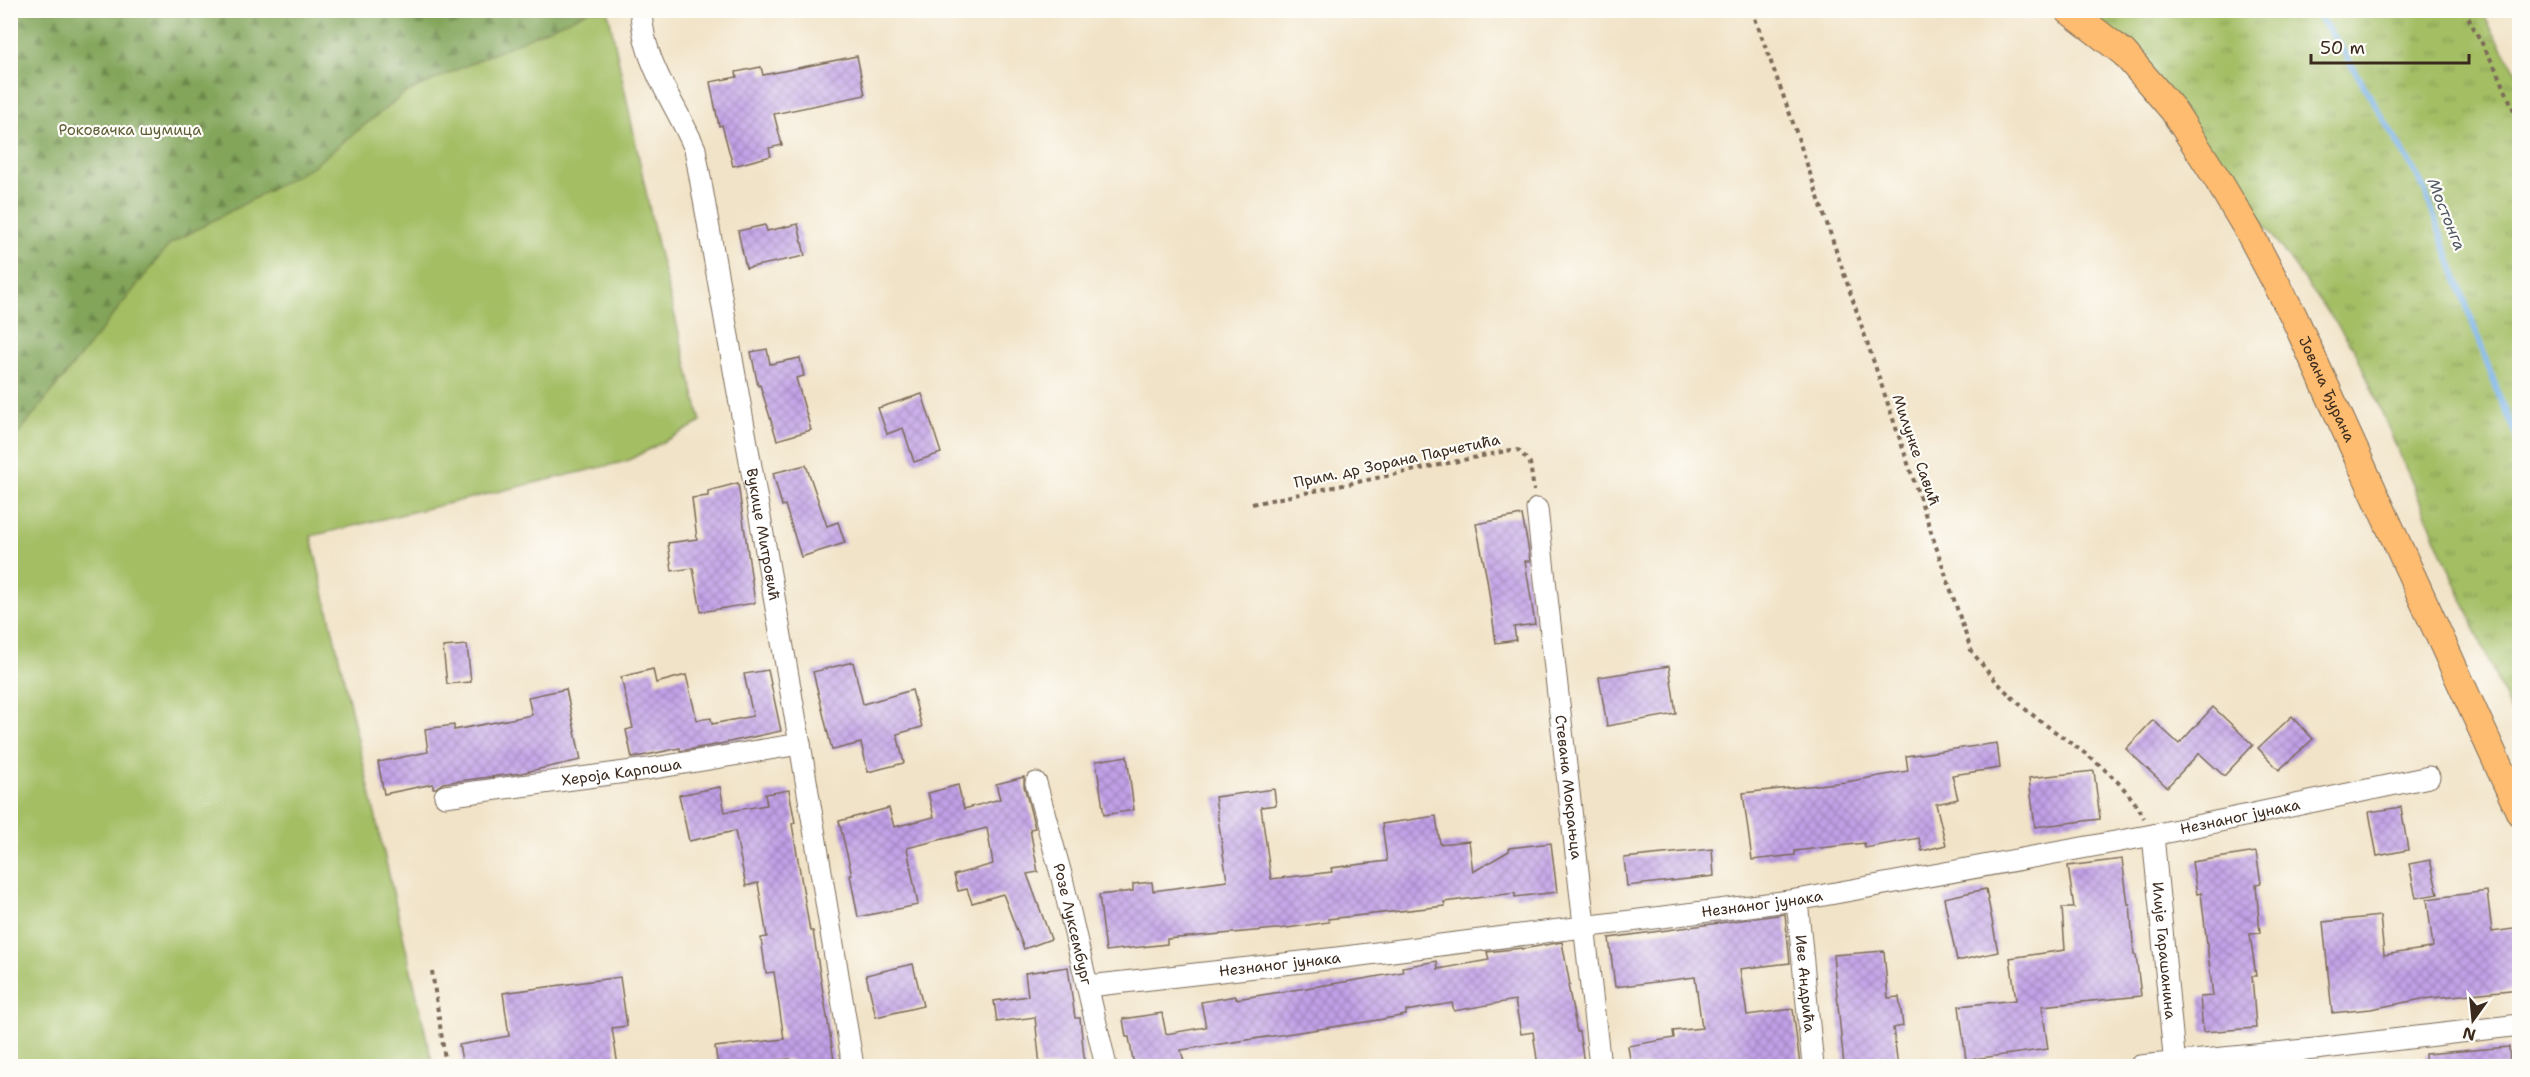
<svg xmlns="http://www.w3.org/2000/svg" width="2530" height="1077" font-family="'Shantell Sans',sans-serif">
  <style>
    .grass { fill: url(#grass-tufts); stroke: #6f7441; stroke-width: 1.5 }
    .forest { fill: url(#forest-firs); stroke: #5e683c; stroke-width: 1.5 }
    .garden { fill: #a3be64; stroke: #6f7441; stroke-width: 1.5 }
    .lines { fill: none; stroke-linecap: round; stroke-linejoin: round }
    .stream { stroke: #77b1e7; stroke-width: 6 }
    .building { fill: url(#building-cross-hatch) }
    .minor-casing { stroke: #7b6b59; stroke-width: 23 }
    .major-casing { stroke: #7b6b59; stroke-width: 29 }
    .path { stroke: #7b6b59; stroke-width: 4; stroke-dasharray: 4.5 4.5; stroke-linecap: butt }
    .minor { stroke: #fff; stroke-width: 21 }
    .major { stroke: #fdbc70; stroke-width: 27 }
    .labels { text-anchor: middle; stroke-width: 4.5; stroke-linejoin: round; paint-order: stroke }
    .park-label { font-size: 15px; fill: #5f5e36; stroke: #fdfcf7 }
    .street-label { font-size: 15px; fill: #3b2a1e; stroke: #fdfcf7 }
    .water-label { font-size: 16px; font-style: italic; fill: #505964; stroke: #fdfcf7 }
  </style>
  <defs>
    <pattern id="grass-tufts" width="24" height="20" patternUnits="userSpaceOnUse" patternTransform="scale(1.5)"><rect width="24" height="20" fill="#a3be64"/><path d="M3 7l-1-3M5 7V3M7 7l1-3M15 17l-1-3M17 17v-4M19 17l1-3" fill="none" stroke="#869b52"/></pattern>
    <pattern id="forest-firs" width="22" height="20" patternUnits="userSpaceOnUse" patternTransform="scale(1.5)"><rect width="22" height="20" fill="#82a55a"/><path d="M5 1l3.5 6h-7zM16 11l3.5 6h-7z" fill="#6c874a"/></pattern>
    <pattern id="building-cross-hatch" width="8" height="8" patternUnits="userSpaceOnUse" patternTransform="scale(1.5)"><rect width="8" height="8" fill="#c1a0e7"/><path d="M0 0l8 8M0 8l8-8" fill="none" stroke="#9e83bb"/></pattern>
  </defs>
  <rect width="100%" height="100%" fill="#fdfcf7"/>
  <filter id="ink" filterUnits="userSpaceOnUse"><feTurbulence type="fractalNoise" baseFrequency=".0167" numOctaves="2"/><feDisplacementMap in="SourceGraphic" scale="12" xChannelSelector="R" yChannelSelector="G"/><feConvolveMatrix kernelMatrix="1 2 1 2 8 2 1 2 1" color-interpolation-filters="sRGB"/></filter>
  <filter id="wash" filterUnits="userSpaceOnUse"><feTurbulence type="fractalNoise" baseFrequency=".008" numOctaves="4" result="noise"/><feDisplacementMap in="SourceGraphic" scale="24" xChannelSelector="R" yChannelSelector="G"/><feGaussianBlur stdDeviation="1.35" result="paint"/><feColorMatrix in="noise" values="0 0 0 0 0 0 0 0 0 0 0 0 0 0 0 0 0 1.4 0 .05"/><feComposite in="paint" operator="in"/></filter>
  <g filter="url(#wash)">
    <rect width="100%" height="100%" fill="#f1e3c7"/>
    <polygon class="grass" points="2072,11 2481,11 2519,77 2519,731 2354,348 2231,179"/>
    <polygon class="forest" points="11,11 591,11 405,93 312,167 170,244 11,443"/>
    <polygon class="garden" points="591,10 608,11 657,244 701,422 627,461 311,536 433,1066 11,1066 11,443 170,244 312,167 405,93"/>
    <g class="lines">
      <polyline class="stream" points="2314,10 2341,47 2423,186 2501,401 2520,444"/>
    </g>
    <g id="blocks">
      <g class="building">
        <polygon points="857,56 865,95 774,114 782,145 769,148 771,156 733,166 722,125 719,126 710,82 737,77 736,72 761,67 763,75"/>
        <polygon points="798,224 805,256 746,268 738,231 765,225 767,231"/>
        <polygon points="767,349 770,364 800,358 804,376 796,378 811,430 777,440 760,385 758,386 751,352"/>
        <polygon points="922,394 941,453 914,462 903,428 887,434 878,408"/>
        <polygon points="806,465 827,526 838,522 845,543 801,557 785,505 782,506 773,473"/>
        <polygon points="738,483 755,603 701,612 693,568 672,571 668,543 697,539 692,498 708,496 708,491"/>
        <polygon points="1522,515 1528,546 1530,561 1525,561 1535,624 1514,627 1516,640 1496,643 1487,579 1476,524"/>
        <polygon points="467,645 471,682 447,684 443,647"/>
        <polygon points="853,662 863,704 912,690 922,727 897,734 904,763 868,772 861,743 832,750 813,672"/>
        <polygon points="1669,666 1676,714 1607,726 1599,677"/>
        <polygon points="653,669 656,683 686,675 697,720 711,718 712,724 753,716 744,674 768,670 781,731 715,745 680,751 680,748 632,758 626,730 633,728 621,677"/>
        <polygon points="566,689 581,760 521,773 443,783 436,788 433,788 433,784 384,794 378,762 428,752 425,729 454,725 454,730 532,715 528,697"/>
        <polygon points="2213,707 2253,745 2224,776 2199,753 2167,787 2126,749 2153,720 2179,744"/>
        <polygon points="2292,716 2313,739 2279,770 2258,748"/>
        <polygon points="1997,743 2000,768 1952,775 1958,799 1936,804 1946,845 1922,851 1919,838 1865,848 1864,843 1795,851 1795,855 1752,860 1743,793 1846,782 1908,771 1906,756"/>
        <polygon points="1127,756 1134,810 1104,815 1096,761"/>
        <polygon points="2094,771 2100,819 2035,827 2029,778"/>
        <polygon points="1024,777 1024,786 1035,828 1030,829 1038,872 1027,874 1051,939 1024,949 1003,894 972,903 967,889 958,891 954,875 993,864 987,828 907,848 918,905 858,917 850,875 852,875 839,821 889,808 894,827 934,817 928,793 958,785 964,809 1000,799 996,784"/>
        <polygon points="720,787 725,812 767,805 765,794 789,790 795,823 792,824 810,931 813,931 835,1066 797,1066 796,1061 791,1062 790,1059 718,1066 715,1047 784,1039 774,972 766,973 761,938 767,937 758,883 746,886 735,831 689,841 679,795"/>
        <polygon points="1274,789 1276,805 1261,807 1271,879 1332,872 1331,868 1387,861 1382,824 1436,816 1440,844 1469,841 1473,872 1509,851 1509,848 1551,843 1557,892 1515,897 1515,893 1444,902 1445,906 1328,919 1329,922 1287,928 1167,939 1167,944 1106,951 1099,895 1133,891 1133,884 1152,882 1153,891 1227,881 1215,797"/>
        <polygon points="2401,807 2408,850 2377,856 2369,812"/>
        <polygon points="1712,849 1714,876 1627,886 1624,858"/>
        <polygon points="2256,852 2261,883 2256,884 2260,933 2250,934 2256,976 2252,976 2256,1028 2203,1032 2200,997 2213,996 2201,893 2197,894 2192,862"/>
        <polygon points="2122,859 2128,904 2130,904 2134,955 2136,955 2141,996 2042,1006 2048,1049 1966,1060 1959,1006 2016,1000 2010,958 2065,950 2062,908 2074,908 2068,866"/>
        <polygon points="2430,860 2438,894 2416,898 2409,864"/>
        <polygon points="1986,889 1998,952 1957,961 1944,898"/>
        <polygon points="2487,891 2492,932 2520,928 2520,989 2422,999 2371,1009 2332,1013 2323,922 2380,916 2384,955 2430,948 2433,947 2427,899"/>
        <polygon points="1785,914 1790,963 1740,969 1747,1015 1793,1009 1800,1066 1631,1066 1628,1046 1674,1038 1673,1031 1702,1028 1695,977 1615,987 1609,938"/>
        <polygon points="1562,942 1570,985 1568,985 1577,1032 1579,1032 1584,1063 1538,1066 1533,1032 1521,1034 1515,1000 1454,1011 1452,1003 1406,1011 1406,1015 1372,1021 1181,1050 1185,1066 1134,1066 1129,1037 1126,1037 1123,1019 1162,1013 1166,1034 1206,1027 1201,1002 1236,996 1236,999 1357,980 1403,972 1402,967 1437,961 1438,969 1489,960 1487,952 1522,948 1522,949"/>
        <polygon points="1884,951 1888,998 1899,997 1903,1026 1893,1028 1898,1066 1844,1066 1833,955"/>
        <polygon points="913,964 923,1006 876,1017 866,975"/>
        <polygon points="1068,967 1075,1018 1080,1018 1085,1066 1040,1066 1035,1017 997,1022 994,1001 1028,996 1025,973"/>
        <polygon points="620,977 627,1026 612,1028 618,1066 463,1066 459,1045 509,1036 503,993"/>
        <polygon points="2509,1047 2510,1066 2426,1066 2425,1054"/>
      </g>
    </g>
  </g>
  <g filter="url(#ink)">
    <use href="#blocks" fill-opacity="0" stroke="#7b6b59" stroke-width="1.5"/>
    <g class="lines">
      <g class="minor-casing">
        <g id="minor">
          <path id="s1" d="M640,10C642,21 643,32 646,43C656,80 680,113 695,149L800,744L853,1066"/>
          <path id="s2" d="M1537,509L1600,1066"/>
          <path id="s3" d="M1036,783L1061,874L1106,1066"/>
          <path id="s4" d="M445,796L648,769L800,744"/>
          <path id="s5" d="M2153,835L2175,1066"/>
          <path id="s6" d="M1797,900L1813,1066"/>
          <path id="s7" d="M1089,986L1337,958L1797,900L2153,835L2429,777"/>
          <polyline points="2140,1066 2315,1049 2520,1025"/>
        </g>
      </g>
      <g class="major-casing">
        <g id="major">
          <path id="s8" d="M2068,10L2124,53L2173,110L2218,180L2249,232L2293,315L2520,813"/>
        </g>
      </g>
      <g class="path">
        <path d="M1752,10L1791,117L1971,650C1987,672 2003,690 2024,708C2066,743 2118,768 2144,818"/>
        <polyline points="2464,10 2499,75 2520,125"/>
        <polyline points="1252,504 1511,450 1518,450 1530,463 1534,491"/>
        <polyline points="432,971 446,1066"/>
      </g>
      <use href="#minor" class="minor"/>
      <use href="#major" class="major"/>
    </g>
  </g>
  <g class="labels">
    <g class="park-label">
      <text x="130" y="135">Роковачка шумица</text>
    </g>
    <g class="street-label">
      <text dy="5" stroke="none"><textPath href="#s8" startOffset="465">Јована Ђурана</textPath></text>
      <text transform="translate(1916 450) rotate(71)" y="5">Милунке Савић</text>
      <text transform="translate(1397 461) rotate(-12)" y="5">Прим. др Зорана Парчетића</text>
      <text dy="5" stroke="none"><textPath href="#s1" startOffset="542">Вукице Митровић</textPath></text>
      <text dy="5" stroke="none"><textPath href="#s4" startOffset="178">Хероја Карпоша</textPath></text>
      <text dy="5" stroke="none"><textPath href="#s2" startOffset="280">Стевана Мокрањца</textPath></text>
      <text dy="5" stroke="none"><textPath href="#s7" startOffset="1164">Незнаног јунака</textPath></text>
      <text dy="5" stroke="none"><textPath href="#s7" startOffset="678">Незнаног јунака</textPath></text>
      <text dy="5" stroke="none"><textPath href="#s3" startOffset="146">Розе Луксембург</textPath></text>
      <text dy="5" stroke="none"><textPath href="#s5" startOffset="116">Илије Гарашанина</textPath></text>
      <text dy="5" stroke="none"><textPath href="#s7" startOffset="192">Незнаног јунака</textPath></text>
      <text dy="5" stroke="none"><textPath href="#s6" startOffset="84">Иве Андрића</textPath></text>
    </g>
    <g class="water-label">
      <text transform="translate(2447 214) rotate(68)" y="6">Мостонга</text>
    </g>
  </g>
  <rect width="2530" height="1077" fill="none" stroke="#fdfcf7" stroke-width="36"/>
  <g transform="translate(2473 1020) rotate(195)" stroke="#fdfcf7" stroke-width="4.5" paint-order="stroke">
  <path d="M0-4.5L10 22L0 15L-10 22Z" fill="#3b2a1e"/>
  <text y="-9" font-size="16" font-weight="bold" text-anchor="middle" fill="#3b2a1e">N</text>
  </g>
  <path d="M2311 54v9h158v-9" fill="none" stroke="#3b2a1e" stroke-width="3"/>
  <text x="2320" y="54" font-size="18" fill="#3b2a1e" stroke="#fdfcf7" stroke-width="4.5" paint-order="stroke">50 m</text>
</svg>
